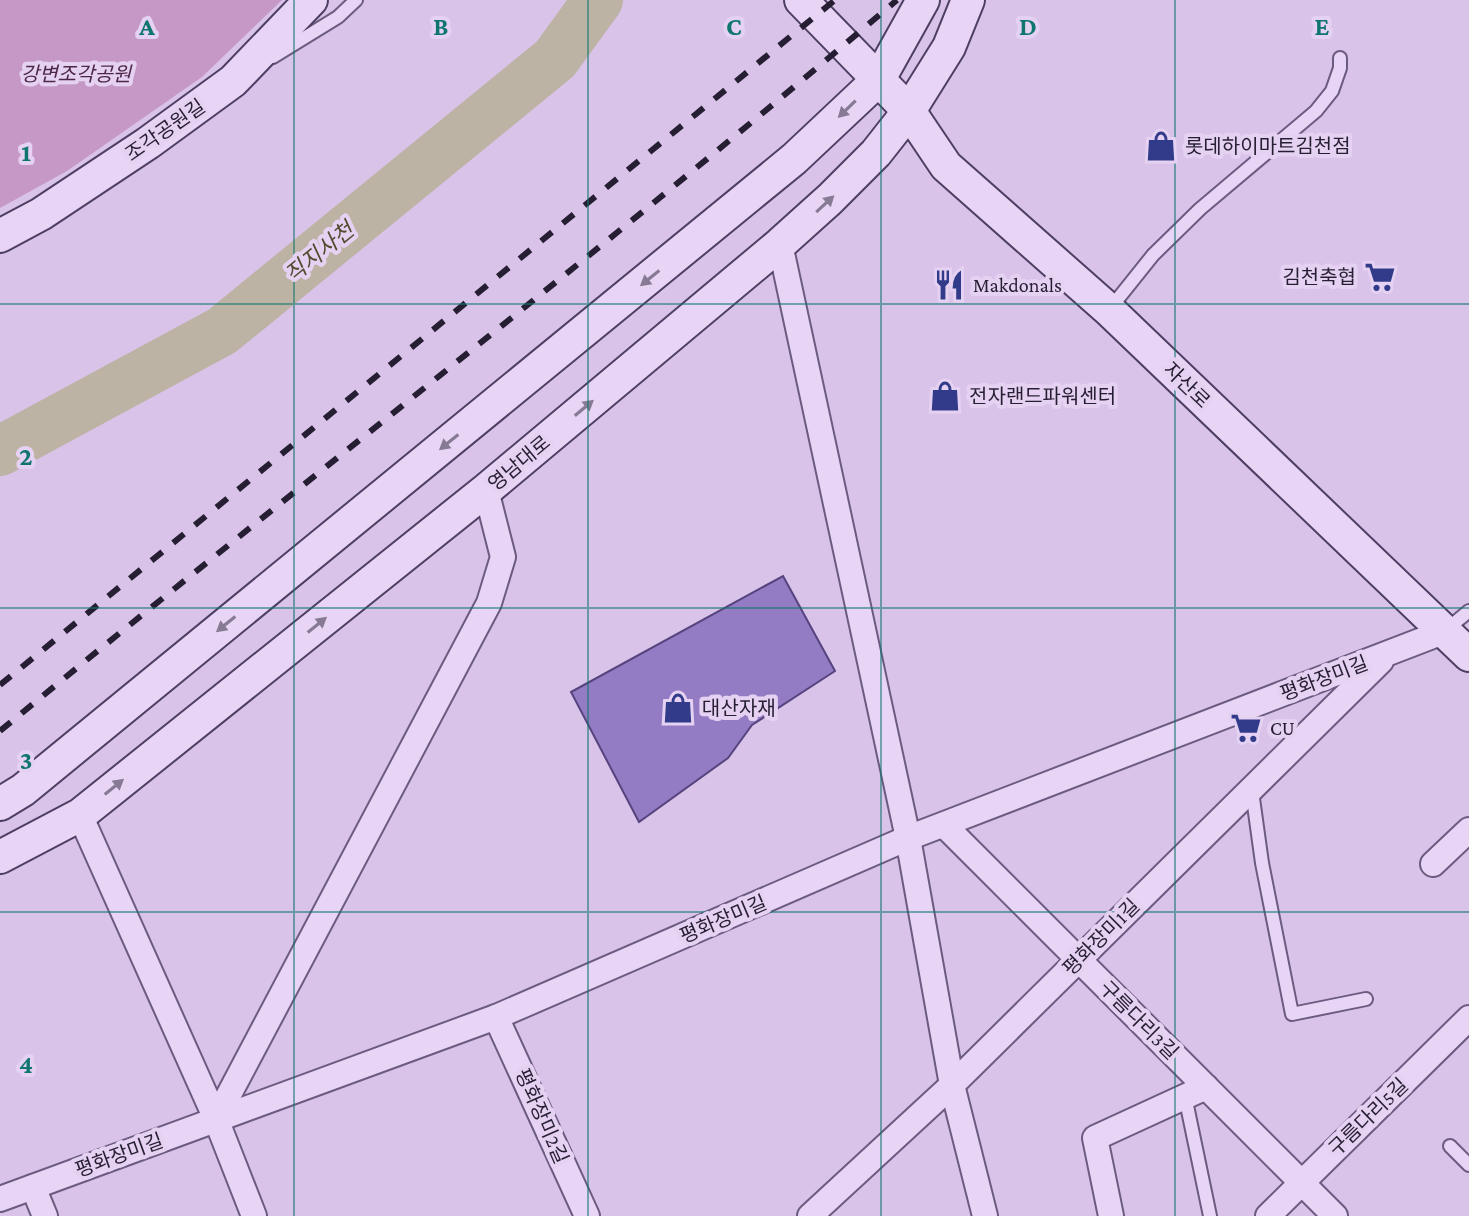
<svg xmlns="http://www.w3.org/2000/svg" width="1469" height="1216" font-family="'Crimson Pro','Noto Sans KR',serif">
  <style>
    .green { fill: #c698c5 }
    .lines { fill: none; stroke-linecap: round; stroke-linejoin: round }
    .river { stroke: #bcb3a4; stroke-width: 50 }
    .building { fill: #937cc4; stroke: #55447e; stroke-width: 2 }
    .lane-casing { stroke: #6c5b81; stroke-width: 16 }
    .street-casing { stroke: #6c5b81; stroke-width: 28 }
    .secondary-casing { stroke: #4d3f63; stroke-width: 36 }
    .lane { stroke: #e8d5f5; stroke-width: 12 }
    .street { stroke: #e8d5f5; stroke-width: 24 }
    .secondary { stroke: #e8d5f5; stroke-width: 32 }
    .rail { stroke: #261e33; stroke-width: 6; stroke-dasharray: 14 14; stroke-linecap: butt }
    .oneway { fill: #877a94 }
    .grid { fill: none; stroke: #0f766e; stroke-width: 2; stroke-opacity: 0.55 }
    .labels { text-anchor: middle; stroke-width: 8; stroke-linejoin: round; paint-order: stroke }
    .park-label { font-size: 20px; font-style: italic; fill: #4d2747; stroke: #e5d1f1 }
    .street-label { font-size: 20px; fill: #261e33; stroke: #e5d1f1 }
    .poi-label { font-size: 20px; fill: #261e33; stroke: #e5d1f1; text-anchor: start }
    .water-label { font-size: 22px; font-style: italic; fill: #514b2f; stroke: #e5d1f1 }
    .grid-label { font-size: 26px; text-anchor: middle; font-weight: bold; fill: #0f766e; stroke: #e5d1f1; stroke-width: 8; stroke-linejoin: round; paint-order: stroke }
  </style>
  <rect width="100%" height="100%" fill="#dac3e9"/>
  <polygon class="green" points="0,0 282,0 202,77 67,171 0,208"/>
  <g class="lines">
    <polyline class="river" points="0,451 222,331 555,59 598,0"/>
  </g>
  <polygon class="building" points="783,576 835,671 752,725 728,758 639,822 571,692"/>
  <g class="lines">
    <g class="lane-casing">
      <g id="lane">
        <polyline points="273,57 338,17 356,0"/>
        <polyline points="1109,310 1153,255 1200,209 1316,111 1332,91 1340,68 1340,58"/>
        <polyline points="1446,630 1469,611"/>
        <polyline points="1252,791 1262,863 1292,1014 1366,999"/>
        <polyline points="1185,1096 1210,1216"/>
        <polyline points="1450,1146 1469,1165"/>
      </g>
    </g>
    <g class="street-casing">
      <g id="street">
        <polyline points="780,244 908,838 952,1085 985,1216"/>
        <polyline points="80,815 216,1119 254,1216"/>
        <polyline points="944,825 1335,1216"/>
        <polyline points="1433,864 1469,830"/>
        <polyline points="496,1017 587,1216"/>
        <polyline points="216,1119 489,603 503,557 486,490"/>
        <polyline points="33,1187 45,1216"/>
        <polyline points="0,1199 496,1017 908,838 1443,632"/>
        <polyline points="810,1216 952,1085 1381,661"/>
        <polyline points="1111,1216 1095,1138 1206,1087"/>
        <polyline points="1268,1216 1469,1018"/>
      </g>
    </g>
    <g class="secondary-casing">
      <g id="secondary">
        <polyline points="801,0 909,111 946,166 1109,310 1469,655"/>
        <polyline points="0,236 41,214 148,143 233,81 311,0"/>
        <polyline points="0,804 23,790 794,159 879,79 923,0"/>
        <polyline points="0,857 80,815 486,490 780,244 830,199 876,153 909,111 949,47 968,0"/>
      </g>
    </g>
    <use href="#lane" class="lane"/>
    <use href="#street" class="street"/>
    <use href="#secondary" class="secondary"/>
    <g class="rail">
      <polyline points="0,685 835,0"/>
      <path d="M0,731C297,486 604,250 897,0"/>
    </g>
  </g>
  <defs><path id="oneway-solid" d="M-6-.8H1V-3.2L6.5 0L1 3.2V.8H-6Z" transform="scale(2)"/></defs>
  <g class="oneway">
    <use href="#oneway-solid" transform="translate(847 109) rotate(136)"/>
    <use href="#oneway-solid" transform="translate(825 204) rotate(-43)"/>
    <use href="#oneway-solid" transform="translate(650 278) rotate(141)"/>
    <use href="#oneway-solid" transform="translate(584 408) rotate(-40)"/>
    <use href="#oneway-solid" transform="translate(449 442) rotate(141)"/>
    <use href="#oneway-solid" transform="translate(226 624) rotate(141)"/>
    <use href="#oneway-solid" transform="translate(317 625) rotate(-39)"/>
    <use href="#oneway-solid" transform="translate(114 787) rotate(-39)"/>
  </g>
  <path class="grid" d="M294,0V1216M588,0V1216M881,0V1216M1175,0V1216M0,304H1469M0,608H1469M0,912H1469"/>
  <defs>
    <g id="shop-bare" transform="scale(2.4)"><path d="M-5-2.5h2.3a2.7 3.5 0 0 1 5.4 0H5L5.5 6h-11ZM-1.5-2.5h3a1.5 2.3 0 0 0-3 0Z" fill="#313b8a" stroke="#e5d1f1" stroke-width="2.5" paint-order="stroke"/></g>
    <g id="supermarket-bare" transform="scale(2.4)"><path d="M-6-5.5h2.5l.6 2H6L4.5 2H-2.5L-4.4-4H-6ZM-1.5 3.2a1.3 1.3 0 1 0 .1 0ZM3 3.2a1.3 1.3 0 1 0 .1 0Z" fill="#313b8a" stroke="#e5d1f1" stroke-width="2.5" paint-order="stroke"/></g>
    <g id="restaurant-bare" transform="scale(2.4)"><path d="M-5-6h1v4h1v-4h1v4h1v-4h1v5L-1.5 .5V6h-2V.5L-5-1ZM5-6V6H3V1.5H1.5Q1.5-4 5-6Z" fill="#313b8a" stroke="#e5d1f1" stroke-width="2.5" paint-order="stroke"/></g>
  </defs>
  <g fill-rule="evenodd">
    <use href="#shop-bare" x="1161" y="146"/>
    <use href="#supermarket-bare" x="1380" y="277"/>
    <use href="#restaurant-bare" x="949" y="285"/>
    <use href="#shop-bare" x="945" y="396"/>
    <use href="#shop-bare" x="678" y="708"/>
    <use href="#supermarket-bare" x="1246" y="728"/>
  </g>
  <g class="labels">
    <g class="park-label">
      <text x="76" y="81">강변조각공원</text>
    </g>
    <g class="street-label">
      <text transform="translate(165 130) rotate(-35)" y="7">조각공원길</text>
      <text transform="translate(1187 385) rotate(44)" y="7">자산로</text>
      <text transform="translate(519 463) rotate(-40)" y="7">영남대로</text>
      <text transform="translate(1324 678) rotate(-21)" y="7">평화장미길</text>
      <text transform="translate(723 919) rotate(-23)" y="7">평화장미길</text>
      <text transform="translate(1101 937) rotate(-45)" y="7">평화장미1길</text>
      <text transform="translate(1139 1020) rotate(45)" y="7">구름다리3길</text>
      <text transform="translate(542 1116) rotate(66)" y="7">평화장미2길</text>
      <text transform="translate(1368 1117) rotate(-44)" y="7">구름다리5길</text>
      <text transform="translate(119 1155) rotate(-20)" y="7">평화장미길</text>
    </g>
    <g class="poi-label">
      <text x="1185" y="153">롯데하이마트김천점</text>
      <text x="1356" y="284" text-anchor="end">김천축협</text>
      <text x="973" y="292">Makdonals</text>
      <text x="969" y="403">전자랜드파워센터</text>
      <text x="702" y="715">대산자재</text>
      <text x="1270" y="735">CU</text>
    </g>
    <g class="water-label">
      <text transform="translate(319 252) rotate(-39)" y="8">직지사천</text>
    </g>
  </g>
  <g class="grid-label">
    <text x="147" y="35">A</text>
    <text x="441" y="35">B</text>
    <text x="734" y="35">C</text>
    <text x="1028" y="35">D</text>
    <text x="1322" y="35">E</text>
    <text x="26" y="161">1</text>
    <text x="26" y="465">2</text>
    <text x="26" y="769">3</text>
    <text x="26" y="1073">4</text>
  </g>
</svg>
